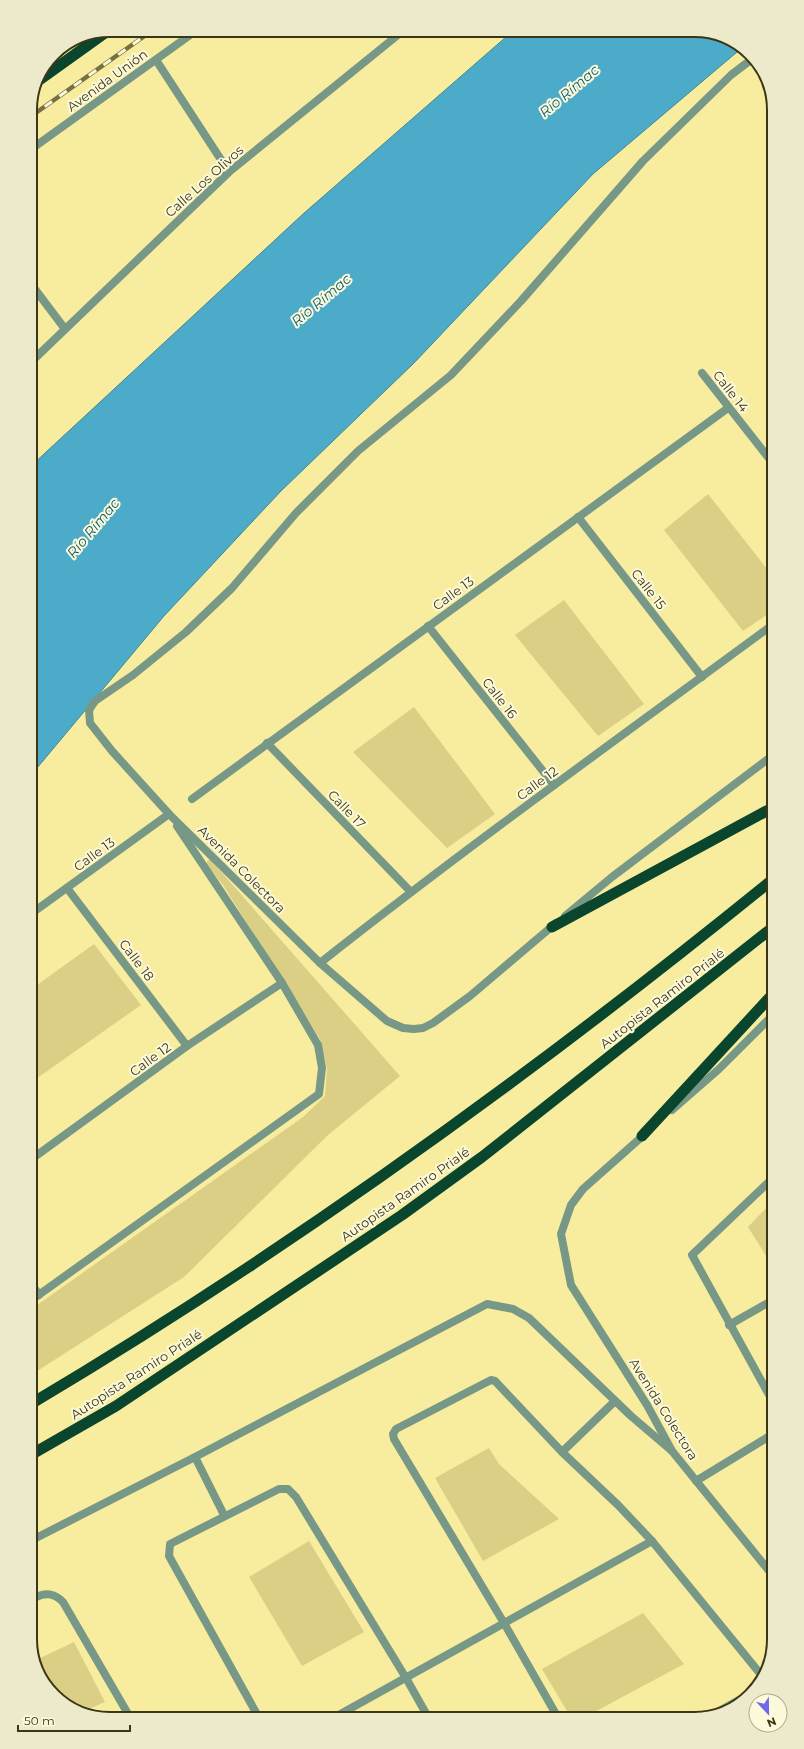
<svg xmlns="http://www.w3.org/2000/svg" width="804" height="1749" font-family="Montserrat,sans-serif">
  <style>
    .green { fill: #dacf84 }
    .water { fill: #4babc8; stroke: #468893 }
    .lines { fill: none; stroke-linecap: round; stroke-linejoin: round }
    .minor { stroke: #789887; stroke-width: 8 }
    .trunk { stroke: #0a462e; stroke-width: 11 }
    .rail-casing { stroke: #767042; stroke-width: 4.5 }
    .rail { stroke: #fdf9db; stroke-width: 3; stroke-dasharray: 9; stroke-linecap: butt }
    .labels { text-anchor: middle; stroke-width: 4; stroke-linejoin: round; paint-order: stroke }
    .street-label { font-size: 13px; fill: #3a3616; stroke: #fdf9db }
    .water-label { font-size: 14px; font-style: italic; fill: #0c5c71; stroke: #fdf9db }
    .rim { fill: none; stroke: #3a3616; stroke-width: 2 }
  </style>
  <rect width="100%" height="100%" fill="#f8ed9f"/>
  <g class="green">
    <polygon points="708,494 771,574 771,612 743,631 664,530"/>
    <polygon points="564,600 644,704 598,736 515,635"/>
    <polygon points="414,707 495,814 447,848 353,752"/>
    <polygon points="208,860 211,860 400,1076 328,1135 184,1277 34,1373 33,1308 303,1117 325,1096 327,1069 320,1039 223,885 206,864"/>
    <polygon points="94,944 141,1005 33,1081 33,988"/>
    <polygon points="773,1201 773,1267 748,1227"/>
    <polygon points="489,1448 499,1464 559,1519 483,1561 435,1478"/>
    <polygon points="309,1541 364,1632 302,1666 249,1577"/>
    <polygon points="643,1613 684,1664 587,1716 570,1716 542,1669"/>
    <polygon points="74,1642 105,1702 84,1711 61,1702 34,1665 34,1661"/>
  </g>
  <polygon class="water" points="514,30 699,30 743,47 593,174 414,363 281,491 164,616 32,774 31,466 303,214"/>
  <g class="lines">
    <g class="minor">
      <polyline points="156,60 229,172"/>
      <polyline points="30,150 197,30"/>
      <polyline points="31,284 65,329"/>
      <polyline points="31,362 229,172 404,30"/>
      <polyline points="702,373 771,461"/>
      <polyline points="578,517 702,677"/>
      <polyline points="428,626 554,785"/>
      <polyline points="267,743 411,892"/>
      <polyline points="192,799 728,408"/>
      <polyline points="67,888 187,1046"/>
      <polyline points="32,913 169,814"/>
      <polyline points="565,916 612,877 772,756"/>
      <polyline points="556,923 470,996 433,1023 423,1028 414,1029 403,1028 387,1021 320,963 169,814 112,751 90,723 89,710 95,701 133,675 186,632 232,588 296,513 358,451 451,375 521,301 643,161 731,75 752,59"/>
      <path d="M320,963C467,847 620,737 771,626"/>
      <polyline points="672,1110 719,1069 772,1016"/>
      <polyline points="645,1134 583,1189 571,1205 561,1234 571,1285 647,1405 672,1451 774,1577"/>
      <polyline points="33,1158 187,1046 282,983"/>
      <polyline points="773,1178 692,1255 773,1402"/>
      <polyline points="33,1286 39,1295"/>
      <polyline points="33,1299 319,1094 322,1068 318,1045 282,983 177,826"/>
      <polyline points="729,1325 773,1300"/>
      <polyline points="562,1452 615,1401"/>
      <polyline points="195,1457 224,1515"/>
      <polyline points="696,1481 773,1434"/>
      <polyline points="34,1539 195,1457 487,1304 513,1309 529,1318 631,1416 672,1451"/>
      <path d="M34,1598C46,1592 54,1593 63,1602L131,1719"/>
      <polyline points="712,1715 748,1695"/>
      <polyline points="557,1716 504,1623 394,1439 393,1434 396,1429 491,1380 495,1381 562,1452 618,1505 652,1541 762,1676"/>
      <polyline points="335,1717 652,1541"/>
      <polyline points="259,1718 169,1556 170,1544 279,1489 288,1489 296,1497 406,1678 428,1717"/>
    </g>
    <g class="trunk">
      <polyline points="35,83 109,30"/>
      <polyline points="552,927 772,808"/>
      <polyline points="642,1136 772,995"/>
      <path d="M34,1402C293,1248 538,1070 772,880"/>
      <polyline points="34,1453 116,1406 402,1215 482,1157 772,928"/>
    </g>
    <g class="rail-casing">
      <polyline id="rail" points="30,117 153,30"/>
    </g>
    <use href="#rail" class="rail"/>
  </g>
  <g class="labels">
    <g class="street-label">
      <text transform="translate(107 80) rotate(-36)" y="5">Avenida Unión</text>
      <text transform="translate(204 181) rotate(-42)" y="5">Calle Los Olivos</text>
      <text transform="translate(731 391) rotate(52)" y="5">Calle 14</text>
      <text transform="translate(649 589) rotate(52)" y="5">Calle 15</text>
      <text transform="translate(453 593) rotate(-36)" y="5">Calle 13</text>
      <text transform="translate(500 698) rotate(52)" y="5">Calle 16</text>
      <text transform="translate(537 783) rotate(-36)" y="5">Calle 12</text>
      <text transform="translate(347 809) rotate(46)" y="5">Calle 17</text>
      <text transform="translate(94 854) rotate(-36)" y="5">Calle 13</text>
      <text transform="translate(242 869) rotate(45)" y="5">Avenida Colectora</text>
      <text transform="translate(137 960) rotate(53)" y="5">Calle 18</text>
      <text transform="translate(662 998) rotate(-38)" y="5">Autopista Ramiro Prialé</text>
      <text transform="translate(150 1059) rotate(-36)" y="5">Calle 12</text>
      <text transform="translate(405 1194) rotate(-35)" y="5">Autopista Ramiro Prialé</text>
      <text transform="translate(136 1374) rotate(-33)" y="5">Autopista Ramiro Prialé</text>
      <text transform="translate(664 1409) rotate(58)" y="5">Avenida Colectora</text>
    </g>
    <g class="water-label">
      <text transform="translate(569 91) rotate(-40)" y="5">Río Rímac</text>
      <text transform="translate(321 300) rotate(-40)" y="5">Río Rímac</text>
      <text transform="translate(93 528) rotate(-50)" y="5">Río Rímac</text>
    </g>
  </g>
  <path d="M0 0H804V1749H0ZM110 37H694A73 73 0 0 1 767 110V1639A73 73 0 0 1 694 1712H110A73 73 0 0 1 37 1639V110A73 73 0 0 1 110 37Z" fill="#ede9cb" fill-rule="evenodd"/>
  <path class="rim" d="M110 37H694A73 73 0 0 1 767 110V1639A73 73 0 0 1 694 1712H110A73 73 0 0 1 37 1639V110A73 73 0 0 1 110 37Z"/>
  <g transform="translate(768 1713) rotate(158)"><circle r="19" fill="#fdf9db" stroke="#afab8c"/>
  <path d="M0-3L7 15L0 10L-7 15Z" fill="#6f6ae5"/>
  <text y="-6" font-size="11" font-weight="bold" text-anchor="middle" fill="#3a3616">N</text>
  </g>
  <path d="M18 1725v6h112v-6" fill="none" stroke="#3a3616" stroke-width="2"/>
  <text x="24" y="1725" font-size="12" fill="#3a3616" stroke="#fdf9db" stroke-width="3" paint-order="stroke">50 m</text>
</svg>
